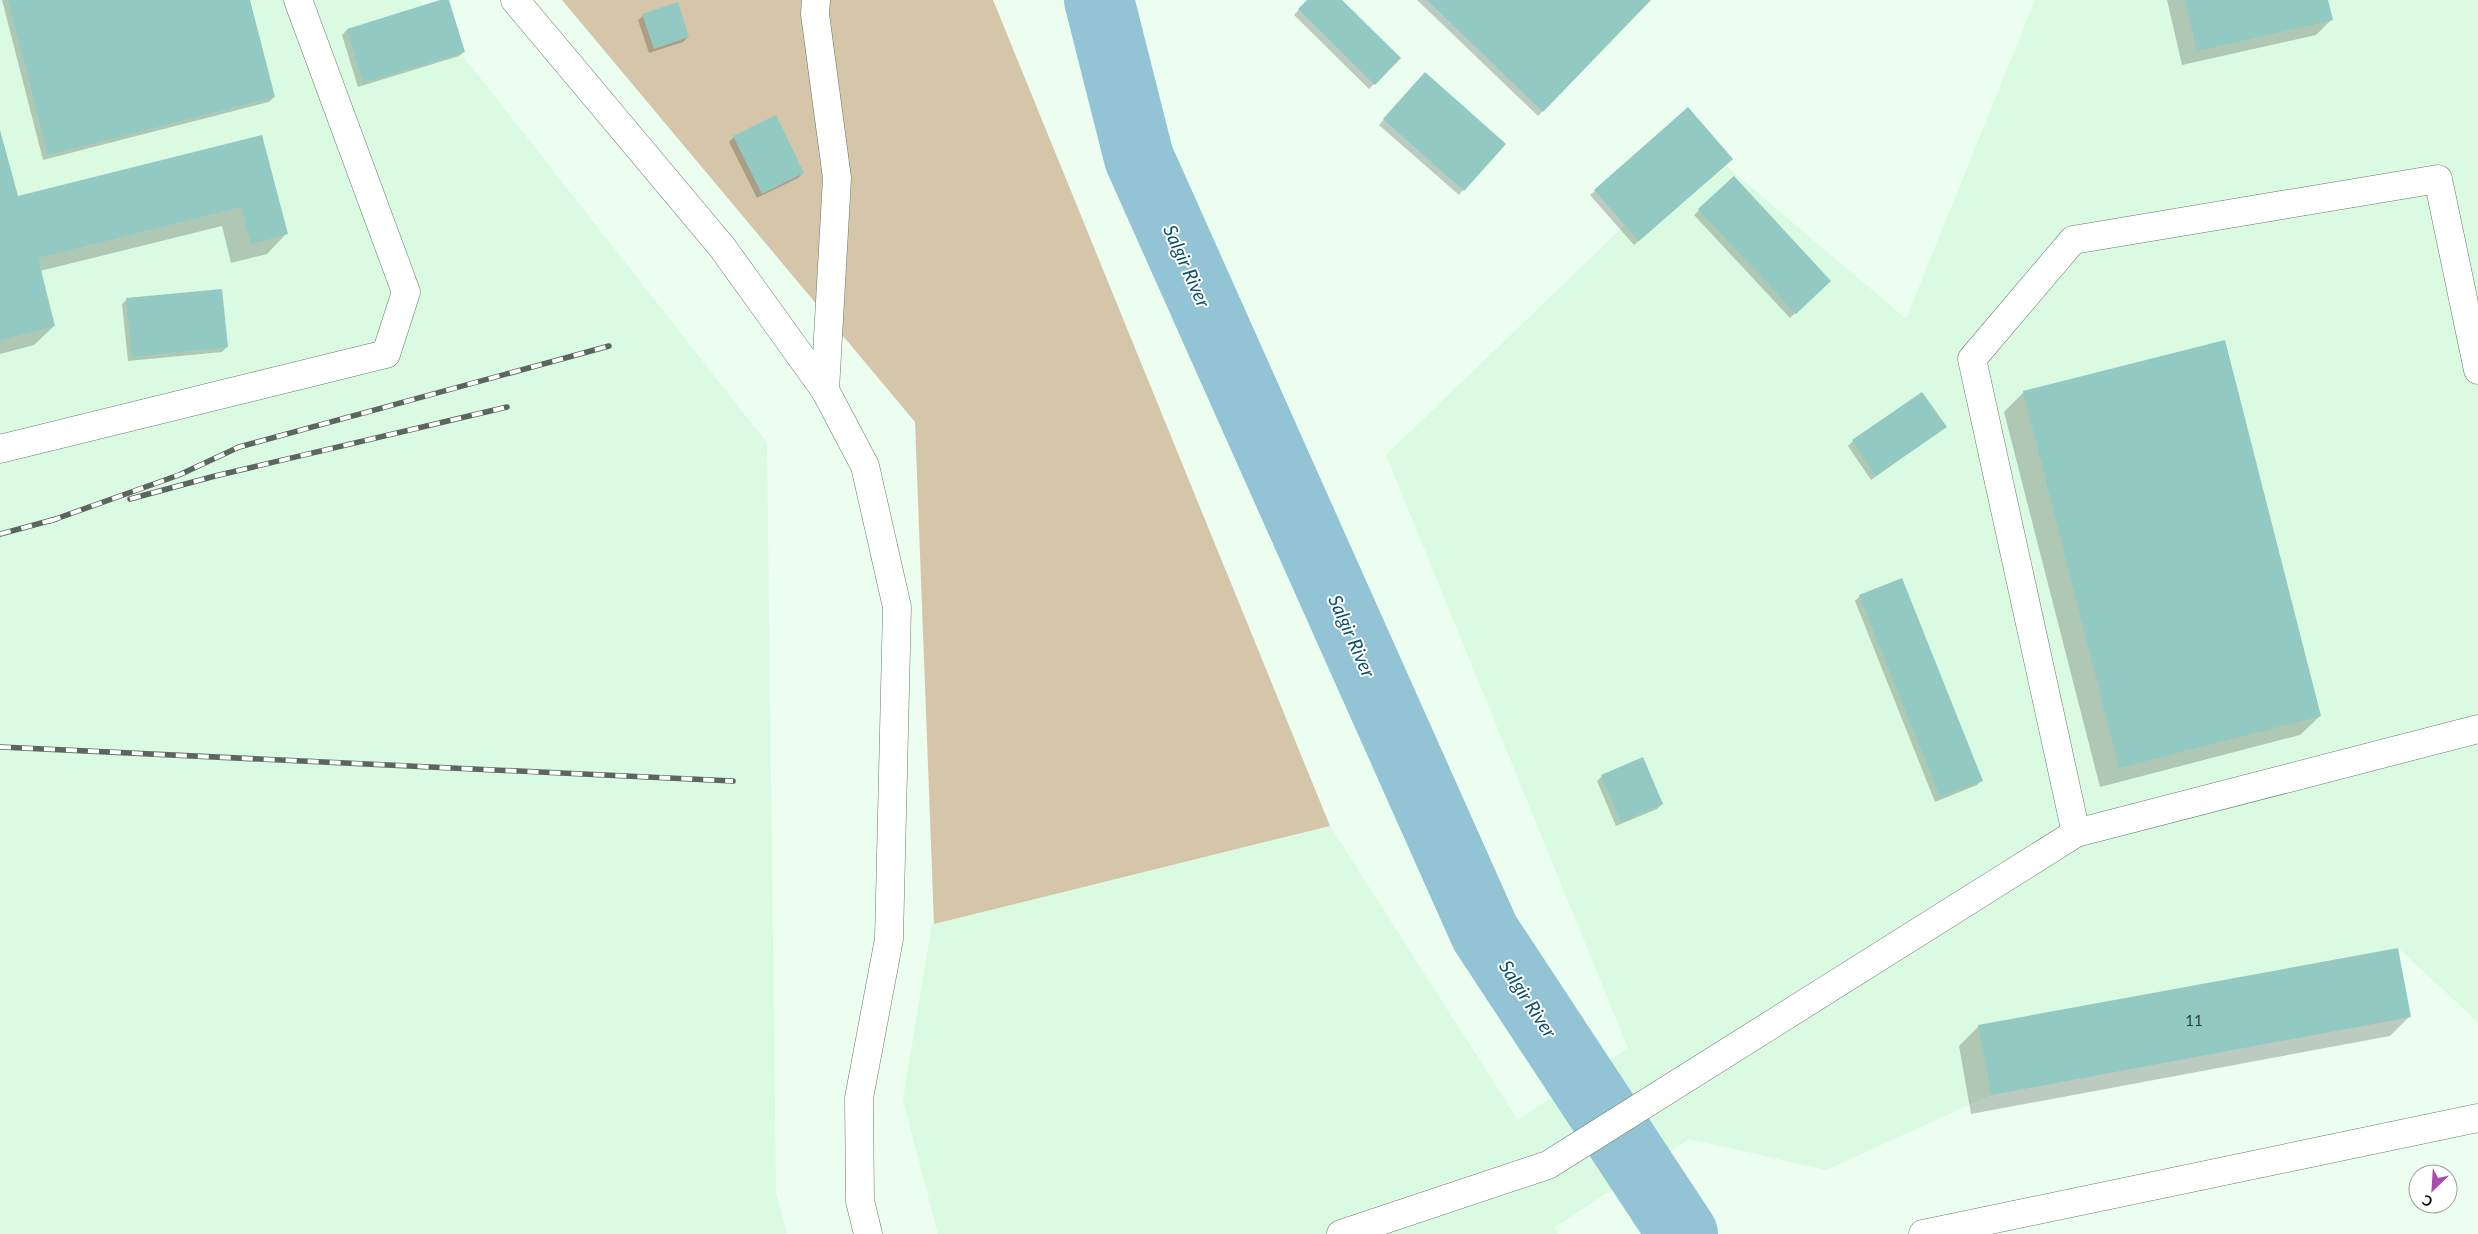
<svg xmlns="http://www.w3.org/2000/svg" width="2478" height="1234" font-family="Lato,sans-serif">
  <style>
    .built { fill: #dbfae2 }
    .green { fill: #d5c6a9 }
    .shadow { fill: #0003 }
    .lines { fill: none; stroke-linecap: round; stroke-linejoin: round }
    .river { stroke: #92c4d5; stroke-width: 70 }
    .building { fill: #92c9c3 }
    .minor-casing { stroke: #667b6b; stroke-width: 29 }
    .minor { stroke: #fff; stroke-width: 28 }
    .rail-casing { stroke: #5b675e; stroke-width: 5.5 }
    .rail { stroke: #fff; stroke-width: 4; stroke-dasharray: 11; stroke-linecap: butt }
    .labels { text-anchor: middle; stroke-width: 4; stroke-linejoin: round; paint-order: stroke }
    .number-label { font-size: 15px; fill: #2a3e38 }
    .water-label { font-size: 19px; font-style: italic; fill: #0a5063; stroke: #fff }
  </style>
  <rect width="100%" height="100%" fill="#ebfef0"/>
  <g class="built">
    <polygon points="0,0 419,0 767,443 776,1193 787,1234 0,1234"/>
    <polygon points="2035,0 2478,0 2478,1022 2398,948 1978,1025 1991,1095 1826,1170 1689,1139 1555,1227 1558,1234 938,1234 903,1100 932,924 1330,826 1518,1120 1628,1048 1386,455 1705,148 1906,319"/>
  </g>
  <polygon class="green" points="562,0 993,0 1330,826 934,924 915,422"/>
  <g class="shadow">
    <polygon points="2,0 249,0 274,97 269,102 43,160"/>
    <polygon points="448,0 464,52 459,56 358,87 342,35 347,30"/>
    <polygon points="1308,0 1340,0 1399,58 1369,89 1294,15"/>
    <polygon points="1417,0 1649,0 1538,116"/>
    <polygon points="2167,0 2327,0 2331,20 2316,35 2182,65"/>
    <polygon points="643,16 688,37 683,42 649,53 638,20"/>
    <polygon points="1421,79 1463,190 1459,195 1379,125"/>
    <polygon points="0,132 17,198 262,137 286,234 267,254 231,263 222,226 40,271 54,326 34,345 0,354"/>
    <polygon points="734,137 803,173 798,178 757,198 729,142"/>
    <polygon points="1727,164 1634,245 1590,195 1595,191"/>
    <polygon points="1734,178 1830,281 1790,318 1694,215"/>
    <polygon points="127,299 227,347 222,352 128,361 122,304"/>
    <polygon points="2024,392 2320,716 2300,735 2100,787 2004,412"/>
    <polygon points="1945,427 1871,480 1848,446 1853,441"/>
    <polygon points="1860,596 1982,780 1977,785 1935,802 1855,601"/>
    <polygon points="1602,776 1662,804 1657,809 1616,826 1597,781"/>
    <polygon points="2409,1017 2390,1036 1971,1114 1959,1046 1979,1026"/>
  </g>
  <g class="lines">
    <polyline class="river" points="1099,0 1139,158 1485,933 1683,1234"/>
  </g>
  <g class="building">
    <polygon points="8,0 250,0 275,97 48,155"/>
    <polygon points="440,0 449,0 465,52 363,83 347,29"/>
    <polygon points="1307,0 1342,0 1401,58 1375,85 1298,9"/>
    <polygon points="1427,0 1651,0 1543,112"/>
    <polygon points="2185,0 2328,0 2333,20 2197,51"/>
    <polygon points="678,2 689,37 654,49 642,14"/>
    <polygon points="1425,72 1506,144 1464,191 1383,119"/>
    <polygon points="1688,107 1733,159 1639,241 1594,190"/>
    <polygon points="776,115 804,173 762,194 733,136"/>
    <polygon points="0,130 18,196 262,135 288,234 251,244 241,207 38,258 55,326 0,340"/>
    <polygon points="1734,176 1831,281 1796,314 1698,209"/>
    <polygon points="222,289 228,347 132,357 126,298"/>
    <polygon points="2225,340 2321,716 2119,768 2023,391"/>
    <polygon points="1922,392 1947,427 1876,476 1852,440"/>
    <polygon points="1902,578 1983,781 1940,797 1859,595"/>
    <polygon points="1643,757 1663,804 1621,822 1601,775"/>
    <polygon points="2398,948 2411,1017 1991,1095 1978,1025"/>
  </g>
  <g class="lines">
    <g class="minor-casing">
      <g id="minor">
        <polyline points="515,0 722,247 825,390 865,466 897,607 889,939 859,1098 860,1201 868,1234"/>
        <polyline points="816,0 815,14 837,178 825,390"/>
        <polyline points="0,449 386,354 406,292 298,0"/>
        <polyline points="2076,833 2478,729"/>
        <polyline points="1341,1234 1548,1165 2076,833 1972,359 2073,240 2438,179 2478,370"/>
        <polyline points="1923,1234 2478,1118"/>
      </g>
    </g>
    <use href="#minor" class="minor"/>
    <g class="rail-casing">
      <g id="rail">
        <polyline points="130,499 215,476 507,407"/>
        <polyline points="50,521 179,475 239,447 609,346"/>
        <polyline points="0,534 56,519"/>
        <polyline points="0,747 733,781"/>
      </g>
    </g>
    <use href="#rail" class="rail"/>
  </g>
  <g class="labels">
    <g class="number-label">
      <text x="2194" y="1026">11</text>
    </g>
    <g class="water-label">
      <text transform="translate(1187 266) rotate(66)" y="7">Salgir River</text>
      <text transform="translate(1352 636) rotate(66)" y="7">Salgir River</text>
      <text transform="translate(1528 999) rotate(57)" y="7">Salgir River</text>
    </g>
  </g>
  <g transform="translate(2433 1189) rotate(205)"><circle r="24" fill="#ffffff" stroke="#9c9f9d"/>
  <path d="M0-4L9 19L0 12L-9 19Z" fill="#a949b1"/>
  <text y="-8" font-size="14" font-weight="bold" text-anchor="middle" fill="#070f09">С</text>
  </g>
</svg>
